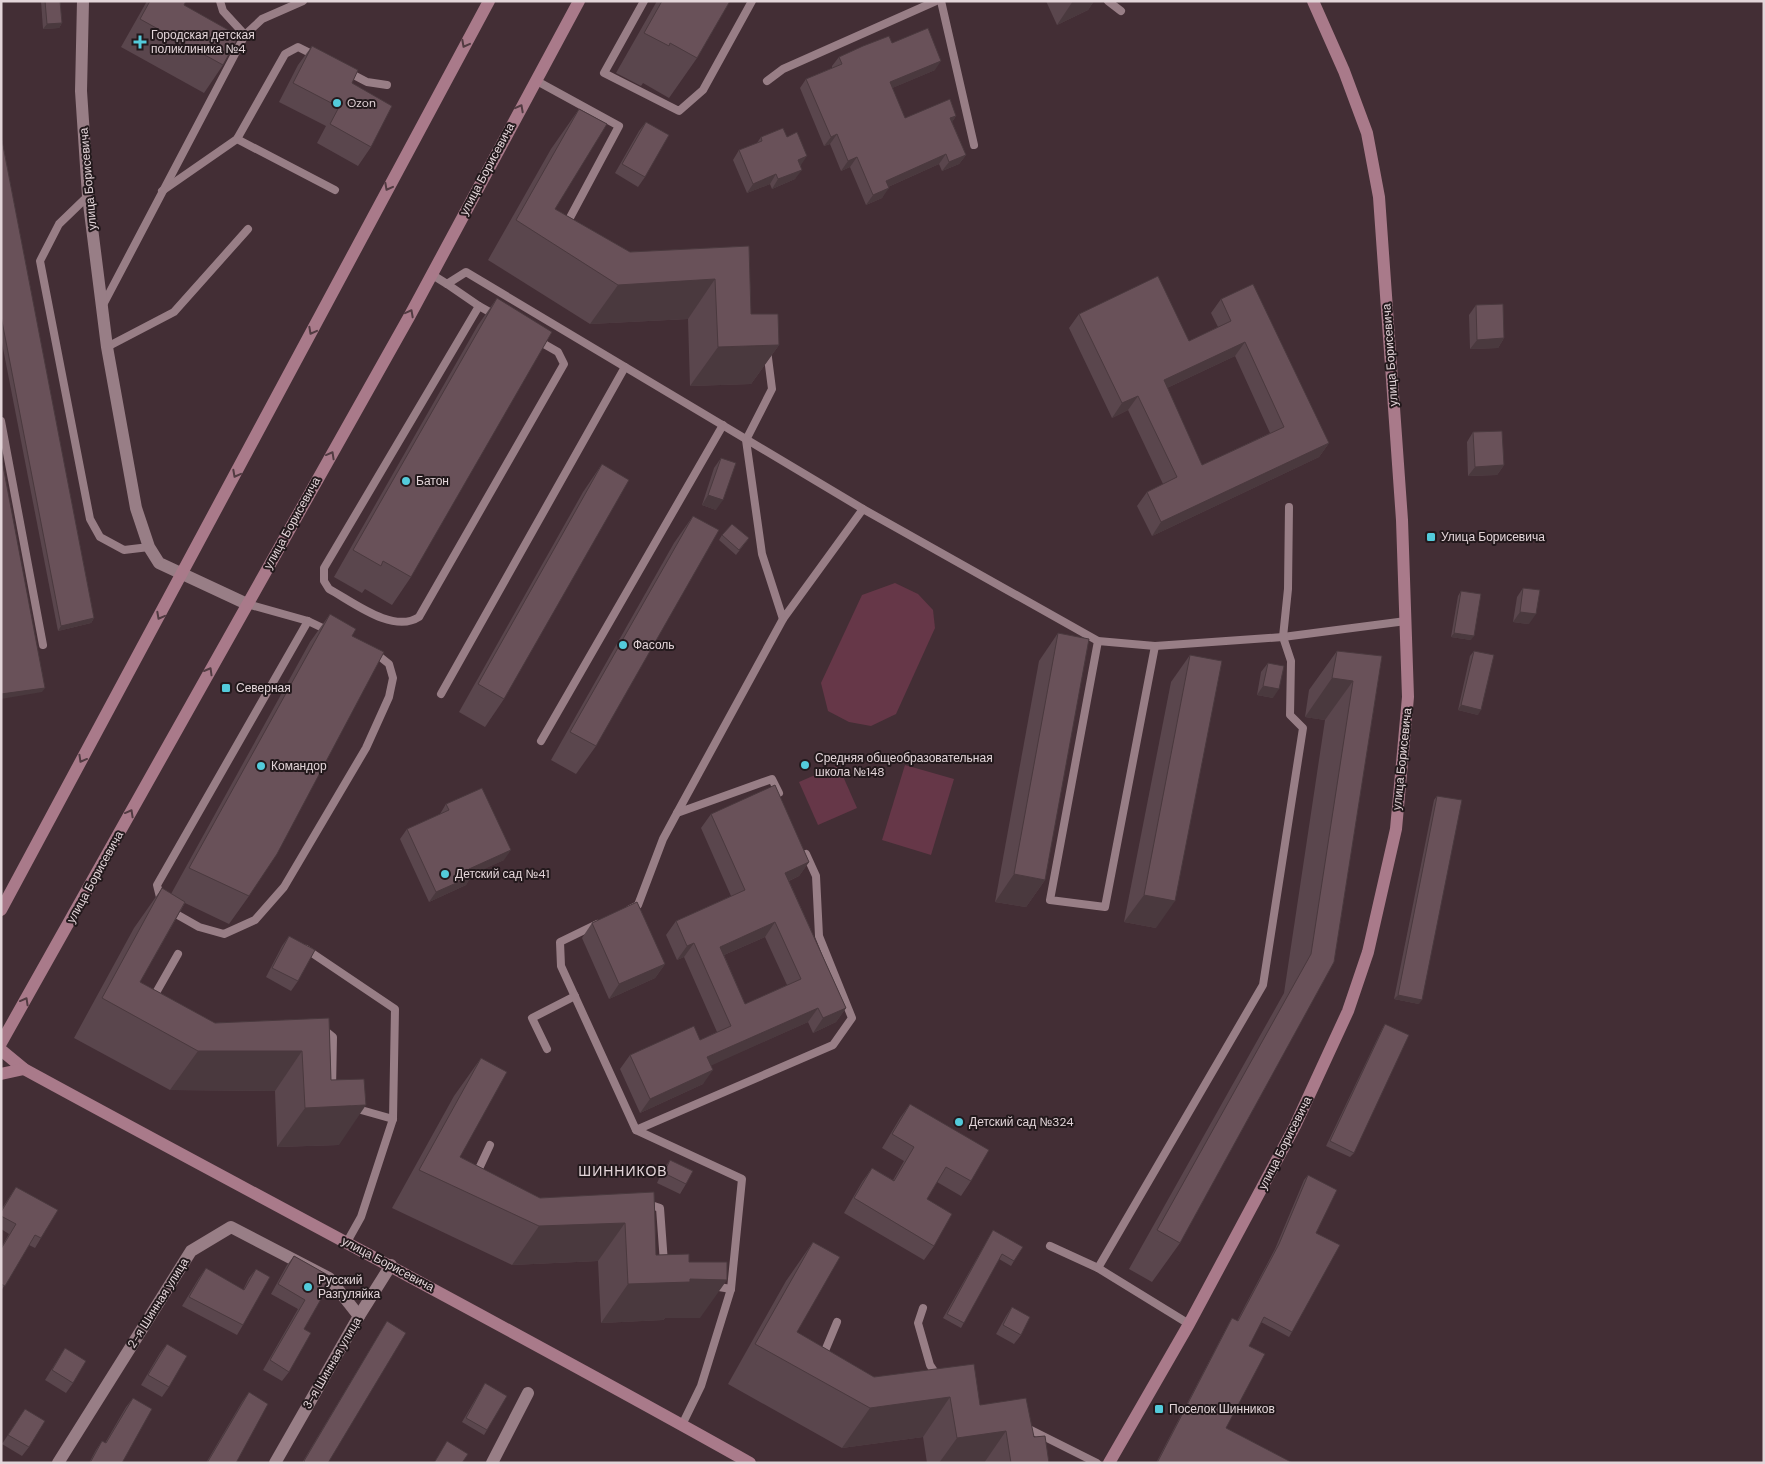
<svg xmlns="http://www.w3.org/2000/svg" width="1765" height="1464" font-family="'DM Sans',sans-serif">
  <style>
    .green { fill: #663748 }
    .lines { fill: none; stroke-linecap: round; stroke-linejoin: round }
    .lane { stroke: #987e86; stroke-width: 8 }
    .street { stroke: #987e86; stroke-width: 12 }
    .secondary { stroke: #a97a8a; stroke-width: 12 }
    .wall { fill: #5a464d; fill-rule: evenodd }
    .shaded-wall { fill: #4a393e }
    .building { fill: #695159; stroke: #4a393e; fill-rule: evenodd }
    .oneway { stroke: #523b42 }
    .poi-dot { fill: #53cbdb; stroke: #23191c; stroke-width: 2 }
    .labels { text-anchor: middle; stroke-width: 4; stroke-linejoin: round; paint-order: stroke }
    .poi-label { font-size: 12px; fill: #e3d5d9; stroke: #23191c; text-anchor: start }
    .street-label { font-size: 12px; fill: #e3d5d9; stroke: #23191c }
    .neighbourhood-label { font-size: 14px; letter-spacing: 1px; fill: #e3d5d9; stroke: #23191c }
  </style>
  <rect width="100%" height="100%" fill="#432e35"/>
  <g class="green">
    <polygon points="895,583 918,594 933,610 935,628 896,714 871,726 849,722 828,711 821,683 862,595"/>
    <polygon points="838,765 857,808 818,825 799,782"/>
    <polygon points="905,765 954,779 931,855 882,840"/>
  </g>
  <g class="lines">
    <g class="lane">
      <polyline points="644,1 604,73 679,111 703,90 752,1"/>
      <polyline points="941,1 974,145"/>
      <polyline points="1108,1 1121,11"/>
      <polyline points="245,35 262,19 303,1"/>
      <polyline points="346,71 367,82 387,85"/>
      <polyline points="535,80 619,126 565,227"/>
      <polyline points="767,81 783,69 936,1"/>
      <polyline points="237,139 335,190"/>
      <polyline points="162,191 237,139 285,54 298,47 316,56"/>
      <polyline points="88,196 59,224 40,261 90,519 100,537 124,550 149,547"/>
      <polyline points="431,274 447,284 466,272 863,509 1098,641 1155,646 1283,637 1406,621"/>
      <path d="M447,284L479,306L324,568V581L329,589C353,602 393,634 419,617L564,364L558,352L537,340"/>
      <polyline points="103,305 245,35 223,11 220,1"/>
      <polyline points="479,306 495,315"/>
      <polyline points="107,347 174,312 248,229"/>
      <polyline points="767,350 772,389 746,440 762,554 783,619 863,509"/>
      <polyline points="1,421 43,645"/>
      <polyline points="247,604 308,621 329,631"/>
      <polyline points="1098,641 1050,900 1105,907 1155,646"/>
      <polyline points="441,694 625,367"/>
      <polyline points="541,741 723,425"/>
      <polyline points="779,793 772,779 677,813 783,619"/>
      <polyline points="161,901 157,885 308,621"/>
      <polyline points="630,909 638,905 663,839 677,813"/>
      <polyline points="169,910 199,927 224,934 255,920 284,887 366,748 389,697 393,678 389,664 374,652"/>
      <polyline points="597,924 560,942 561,966 636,1130 742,1179 731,1289"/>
      <polyline points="306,949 395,1009 393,1119"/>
      <polyline points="153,998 178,954"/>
      <polyline points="322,1028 333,1037 332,1089"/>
      <polyline points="547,1049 532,1018 575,996"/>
      <polyline points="636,1130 833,1045 852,1018 819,936 816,876 806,854"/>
      <polyline points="476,1175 490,1145"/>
      <polyline points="645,1203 660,1208 664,1263"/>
      <polyline points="347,1242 361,1217 393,1119 354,1108"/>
      <polyline points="1050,1246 1098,1268 1189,1324"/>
      <polyline points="1098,1268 1263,985 1303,728 1290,715 1291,661 1283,637 1288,589 1289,507"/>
      <polyline points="923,1308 918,1323 930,1365 938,1377"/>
      <polyline points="822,1358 837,1322"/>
      <polyline points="682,1425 701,1386 731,1289 713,1286"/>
      <polyline points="1025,1427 1097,1463"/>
    </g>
    <g class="street">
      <polyline points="83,1 81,91 88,196 107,347 136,508 149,547 159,563 247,604"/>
      <polyline points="58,1463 191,1251 231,1227 329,1278 359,1316"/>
      <polyline points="275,1463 359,1316 391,1265"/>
      <polyline points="492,1463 528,1393"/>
    </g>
    <g class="secondary">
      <polyline points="1,910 489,1"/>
      <polyline points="1,1043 409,317 579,1"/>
      <path d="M1,1050L24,1069C266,1201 510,1328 750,1463"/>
      <polyline points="1,1074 24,1069"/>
      <polyline points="1109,1463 1189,1324 1295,1126 1348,1011 1368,952 1396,829 1408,697 1402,520 1379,197 1367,133 1344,71 1313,1"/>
    </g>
  </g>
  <g class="wall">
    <polygon points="41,1 60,1 62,23 59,28 43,29"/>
    <polygon points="147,1 186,1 184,5 223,65 204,93 121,47"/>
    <polygon points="657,1 730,1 697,58 669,98 643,83 641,86 616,73"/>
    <polygon points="1046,1 1094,1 1088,10 1057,25"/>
    <polygon points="892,43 935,70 892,88 905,118 956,116 952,122 966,155 959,164 942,171 939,164 888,187 882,198 866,205 850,167 841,171 830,144 824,146 800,88 806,79 832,68 832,66 839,57"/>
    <polygon points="312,46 352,83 371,147 358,166 317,143 326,126 279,102 298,65"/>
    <polygon points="579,109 555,209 630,252 749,246 751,314 779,345 751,384 690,386 688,319 590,324 488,260 551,149"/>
    <polygon points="646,122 645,177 638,187 615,173 639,131"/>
    <polygon points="1,135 94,618 91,623 58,631 1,338"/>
    <polygon points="761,137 787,137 801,165 795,179 772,189 770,184 747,193 733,160 739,150 757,143"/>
    <polygon points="497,298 411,577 392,605 365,589 362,593 334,577 478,325"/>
    <path d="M1221,299L1329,443L1319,457L1152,536L1137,506L1147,492L1163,484L1128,410L1112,418L1069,328L1079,314L1189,341L1218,327L1211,313ZM1235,356L1270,433L1202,465L1167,388Z"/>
    <polygon points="1476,305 1504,338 1498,348 1470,349 1469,315"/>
    <polygon points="1473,432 1504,465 1497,475 1468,476 1467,442"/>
    <polygon points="721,458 716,510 702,505 714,468"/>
    <polygon points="602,464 504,699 485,727 459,712 583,492"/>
    <polygon points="693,516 596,746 576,774 551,760 674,543"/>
    <polygon points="722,535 749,538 736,555 719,540"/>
    <polygon points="1523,588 1529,624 1513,622 1517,597"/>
    <polygon points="1461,591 1471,640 1451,637 1458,596"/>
    <polygon points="330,614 352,636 249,896 229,924 185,903 140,982 215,1023 329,1018 331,1080 339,1145 277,1147 275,1091 170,1090 74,1038 134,928 162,888 171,894 310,642"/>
    <polygon points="1058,633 1045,880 1026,907 995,902 1039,661"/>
    <polygon points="1337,651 1382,656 1334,962 1180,1243 1152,1282 1129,1269 1284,993 1325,720 1305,717 1309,690"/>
    <polygon points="1474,651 1478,715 1458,710 1470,656"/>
    <polygon points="1190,655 1156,928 1124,922 1171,682"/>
    <polygon points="1268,663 1273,698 1257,695 1261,672"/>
    <polygon points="1437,796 1419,1004 1394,999 1434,800"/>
    <polygon points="446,804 504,860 472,874 466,885 429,902 400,839 407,829 440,814"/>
    <path d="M711,814L809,862L799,876L789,881L846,1008L836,1022L813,1033L808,1022L711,1065L703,1084L640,1113L620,1069L630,1055L700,1040L717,1032L684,957L677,960L666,935L676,921L731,896L701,828ZM765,937L787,985L745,1004L724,955Z"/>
    <polygon points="592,923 665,964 655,978 609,999 582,938"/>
    <polygon points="289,936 298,981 291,991 266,977 282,946"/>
    <polygon points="1385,1024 1354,1153 1350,1157 1326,1146 1382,1029"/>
    <polygon points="481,1058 460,1157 540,1198 654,1192 656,1255 689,1262 700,1318 665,1318 663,1320 601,1323 598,1261 512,1265 392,1208 454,1096"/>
    <polygon points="910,1104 971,1181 961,1196 937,1182 927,1199 934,1246 924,1260 844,1213 862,1182 872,1168 893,1180 904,1161 882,1148 900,1118"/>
    <polygon points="670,1160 686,1184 680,1194 657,1183 663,1170"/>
    <polygon points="1308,1175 1316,1233 1292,1332 1289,1337 1261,1322 1249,1346 1226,1428 1293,1463 1156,1463 1229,1323 1232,1318 1237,1321 1275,1249 1304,1180"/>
    <polygon points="16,1187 41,1238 35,1248 29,1245 1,1291 1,1248 9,1234 1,1229 1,1210"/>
    <polygon points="993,1230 1014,1261 1011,1266 999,1259 961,1328 943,1318"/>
    <polygon points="813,1242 797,1332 874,1377 980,1405 1034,1437 1049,1463 927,1463 923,1437 842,1448 728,1384 786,1281"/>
    <polygon points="294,1256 333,1278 304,1329 289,1372 282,1381 263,1370 298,1309 271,1294 287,1265"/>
    <polygon points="206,1268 243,1290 249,1278 256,1269 243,1325 237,1335 182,1306 199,1278"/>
    <polygon points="1012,1307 1021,1335 1014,1344 996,1334 1006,1316"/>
    <polygon points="387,1321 328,1463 302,1463 381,1331"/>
    <polygon points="167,1344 169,1387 162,1397 141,1385 160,1353"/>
    <polygon points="65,1348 73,1383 66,1393 45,1380"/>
    <polygon points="485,1383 487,1430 484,1435 462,1422"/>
    <polygon points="249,1392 236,1463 206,1463 242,1402"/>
    <polygon points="133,1398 122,1463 89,1463 96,1450 102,1441 105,1443 126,1407"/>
    <polygon points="25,1409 29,1447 22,1456 2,1444"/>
  </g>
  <g class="shaded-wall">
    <polygon points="1073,1 1094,1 1088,10 1057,25"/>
    <polygon points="62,23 59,28 43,29 47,24"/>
    <polygon points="941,61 935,70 883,92 890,82"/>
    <polygon points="956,116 950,125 950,118"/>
    <polygon points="837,134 830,144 824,146 831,137"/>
    <polygon points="946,154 939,164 879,191 886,181"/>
    <polygon points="966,155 959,164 942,171 949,162"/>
    <polygon points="807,156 801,165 791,169 798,160"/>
    <polygon points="857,157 850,167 841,171 848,161"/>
    <polygon points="802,170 795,179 772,189 778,179"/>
    <polygon points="776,174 770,184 747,193 753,184"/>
    <polygon points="889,188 882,198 866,205 873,195"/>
    <polygon points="715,279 688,319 590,324 618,285"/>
    <polygon points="1504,338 1498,348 1470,349 1477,340"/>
    <polygon points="1245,342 1235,356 1154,394 1164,380"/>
    <polygon points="779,345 751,384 690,386 718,347"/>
    <polygon points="1138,396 1128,410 1112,418 1122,403"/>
    <polygon points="1329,443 1319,457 1152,536 1161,522"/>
    <polygon points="1504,465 1497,475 1468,476 1475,467"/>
    <polygon points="708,495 723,500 716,510 702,505"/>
    <polygon points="1520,612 1536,614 1529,624 1513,622"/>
    <polygon points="94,618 91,623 58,631 61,626"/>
    <polygon points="1454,633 1474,636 1471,640 1451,637"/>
    <polygon points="1332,678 1353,681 1325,720 1305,717"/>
    <polygon points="1263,686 1279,689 1273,698 1257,695"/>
    <polygon points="45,688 42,692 1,699 1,694"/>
    <polygon points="1461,705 1481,710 1478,715 1458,710"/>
    <polygon points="511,850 504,860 463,879 469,869"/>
    <polygon points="809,862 799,876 775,887 785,873"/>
    <polygon points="1014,874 1045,880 1026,907 995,902"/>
    <polygon points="472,876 466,885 429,902 436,892"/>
    <polygon points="1144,895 1175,901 1156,928 1124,922"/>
    <polygon points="775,922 765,937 710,961 720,947"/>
    <polygon points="694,943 684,957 677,960 687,946"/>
    <polygon points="665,964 655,978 609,999 619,984"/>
    <polygon points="1398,995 1422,1000 1419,1004 1394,999"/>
    <polygon points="818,1008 808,1022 697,1072 707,1057"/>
    <polygon points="846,1008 836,1022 813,1033 823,1018"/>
    <polygon points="198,1051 302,1051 275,1091 170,1090"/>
    <polygon points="713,1070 703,1084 640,1113 650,1099"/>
    <polygon points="366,1105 339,1145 277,1147 305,1108"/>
    <polygon points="625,1223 598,1261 512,1265 539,1226"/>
    <polygon points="690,1279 727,1280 700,1318 665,1318 663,1320 601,1323 628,1284"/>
    <polygon points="950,1397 923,1437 842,1448 870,1408"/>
    <polygon points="1006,1431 984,1463 939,1463 957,1438"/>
  </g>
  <g class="building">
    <polygon points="45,1 60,1 62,23 47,24"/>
    <polygon points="150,1 186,1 184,5 239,36 223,65 140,19"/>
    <polygon points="662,1 730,1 697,58 670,43 669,46 644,33"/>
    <polygon points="928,28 941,61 890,82 905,118 950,99 956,116 950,118 966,155 949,162 946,154 886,181 889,188 873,195 857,157 848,161 837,134 831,137 806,79 842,64 839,57 863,46 889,36 892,43"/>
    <polygon points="312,46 358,70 352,83 392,106 371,147 330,124 339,107 293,83"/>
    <polygon points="579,109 607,124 555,209 630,252 749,246 751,314 778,314 779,345 718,347 715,279 618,285 516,220"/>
    <polygon points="646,122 669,135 645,177 622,164"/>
    <polygon points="783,128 787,137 797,132 807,156 798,160 802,170 778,179 776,174 753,184 739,150 762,141 761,137"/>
    <polygon points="1,135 94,618 61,626 1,316"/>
    <path d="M1158,276L1189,341L1231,321L1221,299L1253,284L1329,443L1161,522L1147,492L1177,477L1138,396L1122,403L1079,314ZM1245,342L1284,427L1202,465L1164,380Z"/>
    <polygon points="497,298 552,332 411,577 383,561 381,566 353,550"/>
    <polygon points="1503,304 1504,338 1477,340 1476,305"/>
    <polygon points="1502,431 1504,465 1475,467 1473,432"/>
    <polygon points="1,455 45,688 1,694"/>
    <polygon points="721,458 736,463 723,500 708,495"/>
    <polygon points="602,464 629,480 504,699 478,684"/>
    <polygon points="693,516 719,530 596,746 570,732"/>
    <polygon points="732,524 749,538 739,550 722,535"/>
    <polygon points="1523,588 1540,590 1536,614 1520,612"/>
    <polygon points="1461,591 1481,594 1474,636 1454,633"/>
    <polygon points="330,614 356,629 352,636 384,652 277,854 249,896 189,868"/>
    <polygon points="1058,633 1089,639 1045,880 1014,874"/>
    <polygon points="1337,651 1382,656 1334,962 1180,1243 1157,1230 1311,954 1353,681 1332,678"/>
    <polygon points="1474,651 1494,655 1481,710 1461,705"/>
    <polygon points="1190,655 1222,661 1175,901 1144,895"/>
    <polygon points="1268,663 1284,666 1279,689 1263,686"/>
    <path d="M775,785L809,862L785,873L846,1008L823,1018L818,1008L707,1057L713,1070L650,1099L630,1055L694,1026L700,1040L731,1026L694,943L687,946L676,921L745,890L711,814ZM775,922L801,979L745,1004L720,947Z"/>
    <polygon points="482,788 511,850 469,869 472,876 436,892 407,829 449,810 446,804"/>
    <polygon points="1437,796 1462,800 1422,1000 1398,995"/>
    <polygon points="162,888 185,902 140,982 215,1023 329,1018 331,1080 364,1079 366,1105 305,1108 302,1051 198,1051 102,998"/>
    <polygon points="637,902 665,964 619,984 592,923"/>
    <polygon points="289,936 315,950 298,981 272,968"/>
    <polygon points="1385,1024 1409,1035 1354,1153 1330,1141"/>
    <polygon points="481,1058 507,1072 460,1157 540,1198 654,1192 656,1255 689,1254 689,1262 727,1262 727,1280 690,1279 690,1282 628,1284 625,1223 539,1226 419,1170"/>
    <polygon points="910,1104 989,1150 971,1181 946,1167 927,1199 952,1214 934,1246 854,1198 872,1168 894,1181 914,1147 892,1134"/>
    <polygon points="670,1160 693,1171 686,1184 664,1173"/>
    <polygon points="1308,1175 1337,1190 1316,1233 1340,1245 1292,1332 1264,1317 1249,1346 1265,1354 1226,1428 1293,1463 1157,1463 1232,1318 1238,1321 1279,1244"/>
    <polygon points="16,1187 58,1210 41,1238 35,1235 5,1286 1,1284 1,1249 16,1224 1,1216 1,1212"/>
    <polygon points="993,1230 1023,1247 1014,1261 1002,1254 964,1323 947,1314"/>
    <polygon points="813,1242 840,1257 797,1332 874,1377 974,1364 980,1405 1026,1398 1034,1437 1045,1436 1049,1463 1011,1463 1006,1431 957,1438 950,1397 870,1408 755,1344"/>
    <polygon points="294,1256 333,1278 304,1329 311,1333 289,1372 270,1360 305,1300 278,1284"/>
    <polygon points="206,1268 244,1290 256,1269 270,1277 243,1325 189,1297"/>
    <polygon points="1012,1307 1030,1317 1021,1335 1003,1325"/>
    <polygon points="387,1321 406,1333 328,1463 306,1463 304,1461"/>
    <polygon points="167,1344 187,1356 169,1387 148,1375"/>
    <polygon points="65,1348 86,1361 73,1383 52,1370"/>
    <polygon points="485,1383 507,1396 487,1430 466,1418"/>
    <polygon points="249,1392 268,1404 236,1463 207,1463"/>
    <polygon points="133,1398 152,1409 122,1463 90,1463 102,1441 106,1443"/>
    <polygon points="25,1409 45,1421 29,1447 8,1435"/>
    <polygon points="447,1441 468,1454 462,1463 434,1463"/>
  </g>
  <defs><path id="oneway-chevron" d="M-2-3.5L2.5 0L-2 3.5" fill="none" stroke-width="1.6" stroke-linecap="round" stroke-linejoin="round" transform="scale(1.25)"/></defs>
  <g class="oneway">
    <use href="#oneway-chevron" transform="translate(465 44) rotate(118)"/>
    <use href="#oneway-chevron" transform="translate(520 108) rotate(-62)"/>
    <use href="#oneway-chevron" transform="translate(388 187) rotate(118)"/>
    <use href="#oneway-chevron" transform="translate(410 313) rotate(-62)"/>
    <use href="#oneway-chevron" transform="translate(312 331) rotate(118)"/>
    <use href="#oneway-chevron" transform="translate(331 455) rotate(-61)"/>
    <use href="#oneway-chevron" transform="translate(236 474) rotate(118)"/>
    <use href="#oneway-chevron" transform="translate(160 616) rotate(118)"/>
    <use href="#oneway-chevron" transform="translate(209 671) rotate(-60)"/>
    <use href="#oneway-chevron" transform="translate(82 759) rotate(119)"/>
    <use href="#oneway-chevron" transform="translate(130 813) rotate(-61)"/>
    <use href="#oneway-chevron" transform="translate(25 1001) rotate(-61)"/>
  </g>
  <g class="poi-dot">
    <path d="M137.5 34.5h5v5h5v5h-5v5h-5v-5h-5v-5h5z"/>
    <circle cx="337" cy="103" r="5"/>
    <circle cx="406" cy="481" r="5"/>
    <rect x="1426" y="532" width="10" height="10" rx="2.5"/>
    <circle cx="623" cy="645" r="5"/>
    <rect x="221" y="683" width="10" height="10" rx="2.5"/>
    <circle cx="805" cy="765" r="5"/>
    <circle cx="261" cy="766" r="5"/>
    <circle cx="445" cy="874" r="5"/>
    <circle cx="959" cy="1122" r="5"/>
    <circle cx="308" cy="1287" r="5"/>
    <rect x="1154" y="1404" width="10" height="10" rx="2.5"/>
  </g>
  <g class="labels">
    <g class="poi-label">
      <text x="151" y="39">Городская детская<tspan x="151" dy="14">поликлиника №4</tspan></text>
      <text x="347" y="107">Ozon</text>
      <text x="416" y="485">Батон</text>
      <text x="1441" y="541">Улица Борисевича</text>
      <text x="633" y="649">Фасоль</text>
      <text x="236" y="692">Северная</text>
      <text x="815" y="762">Средняя общеобразовательная<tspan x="815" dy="14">школа №148</tspan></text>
      <text x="271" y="770">Командор</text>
      <text x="455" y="878">Детский сад №41</text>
      <text x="969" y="1126">Детский сад №324</text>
      <text x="318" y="1284">Русский<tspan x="318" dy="14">Разгуляйка</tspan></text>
      <text x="1169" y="1413">Поселок Шинников</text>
    </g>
    <g class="street-label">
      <text transform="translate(487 169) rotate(-62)" y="4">улица Борисевича</text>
      <text transform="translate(88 179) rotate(-95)" y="4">улица Борисевича</text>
      <text transform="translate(1390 355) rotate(-94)" y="4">улица Борисевича</text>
      <text transform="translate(292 523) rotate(-61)" y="4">улица Борисевича</text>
      <text transform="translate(1402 759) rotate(-84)" y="4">улица Борисевича</text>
      <text transform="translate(95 877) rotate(-61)" y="4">улица Борисевича</text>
      <text transform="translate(1285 1143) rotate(-63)" y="4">улица Борисевича</text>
      <text transform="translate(388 1264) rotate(28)" y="4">улица Борисевича</text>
      <text transform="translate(158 1303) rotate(-58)" y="4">2-я Шинная улица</text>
      <text transform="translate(332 1363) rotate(-60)" y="4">3-я Шинная улица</text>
    </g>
    <g class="neighbourhood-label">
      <text x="623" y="1176">ШИННИКОВ</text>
    </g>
  </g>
  <rect width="1765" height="1464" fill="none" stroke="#e3d5d9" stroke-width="5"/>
</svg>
